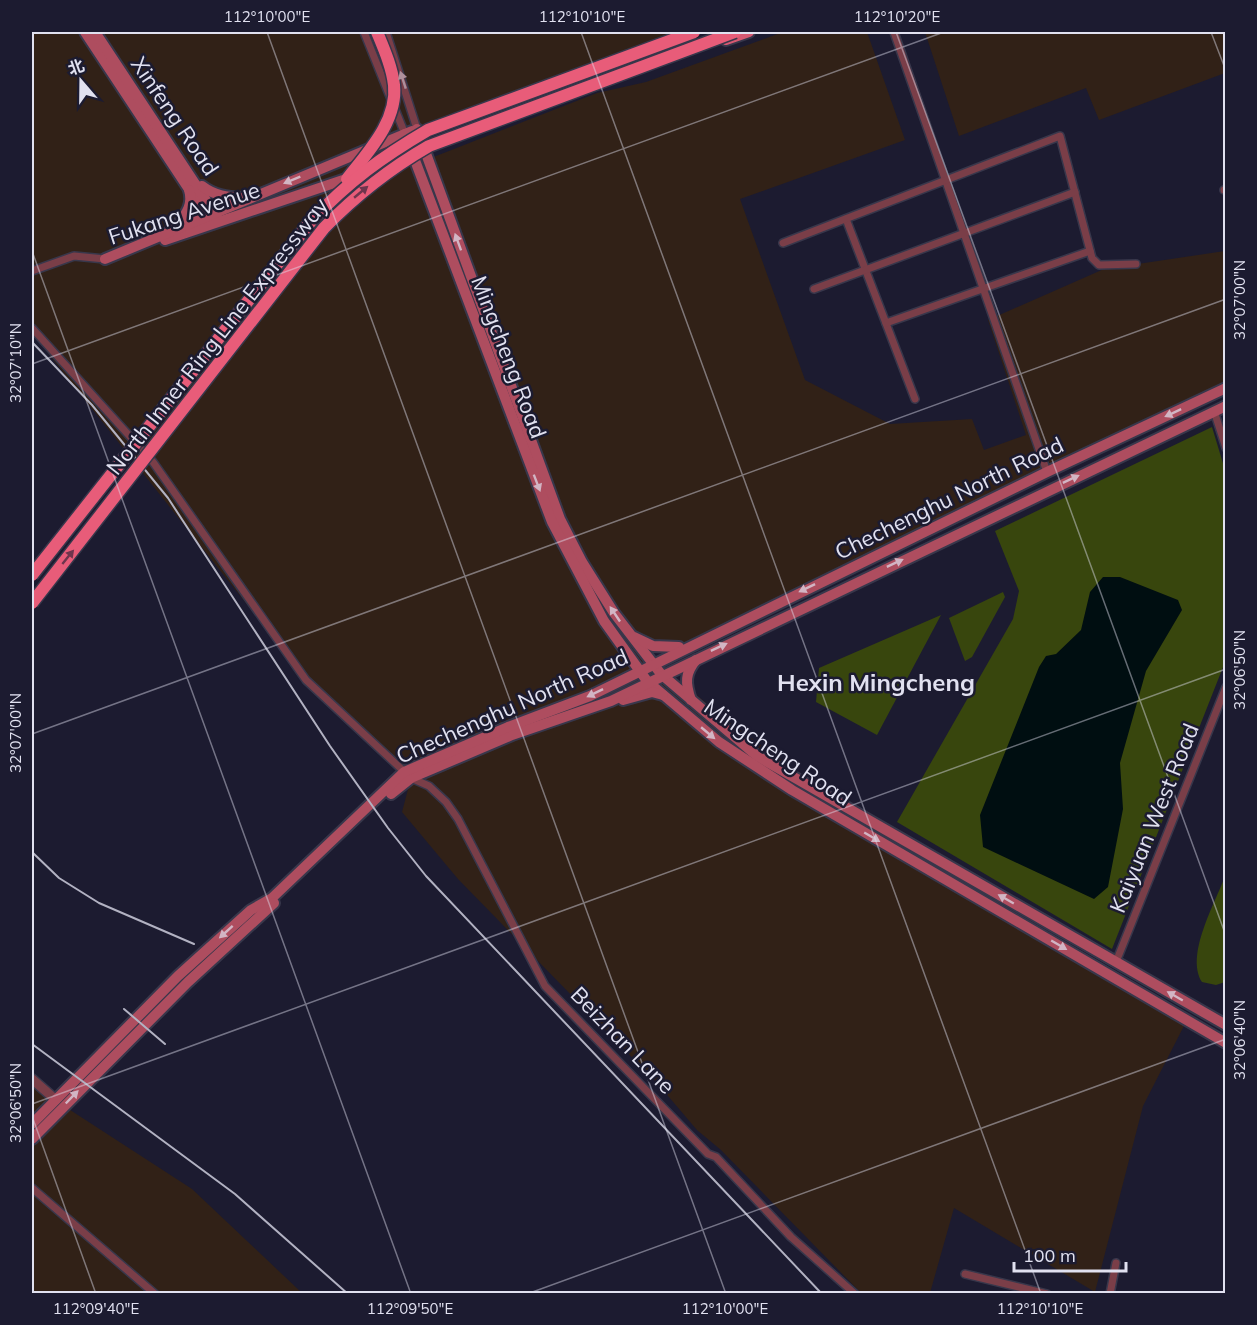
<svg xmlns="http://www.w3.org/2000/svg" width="1257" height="1325" font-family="Mulish,'Noto Sans SC',sans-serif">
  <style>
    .industrial { fill: #312117 }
    .green { fill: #38460d }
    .water { fill: #000e11 }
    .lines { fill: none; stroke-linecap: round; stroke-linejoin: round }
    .minor-casing { stroke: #38374b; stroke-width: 10 }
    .tertiary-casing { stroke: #38374b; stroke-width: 12 }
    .secondary-casing { stroke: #38374b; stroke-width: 14 }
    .primary-casing { stroke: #38374b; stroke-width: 14 }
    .minor { stroke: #7a3e48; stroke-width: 7 }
    .tertiary { stroke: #7a3e48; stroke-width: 9 }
    .secondary { stroke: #ae4d5f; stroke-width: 10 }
    .primary { stroke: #d65871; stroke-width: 10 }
    .rail { stroke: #b2b2c2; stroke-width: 2 }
    .trunk-bridge-casing { stroke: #38374b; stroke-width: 15; stroke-linecap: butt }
    .trunk-bridge { stroke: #e85c79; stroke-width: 12 }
    .oneway { fill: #ae909c }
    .oneway2 { fill: #d2b5c4 }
    .oneway3 { fill: #6e354d }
    .ticks { fill: none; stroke: #e1e1f0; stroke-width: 1.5; stroke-opacity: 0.45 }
    .labels { text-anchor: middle; stroke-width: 5; stroke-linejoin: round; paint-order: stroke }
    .street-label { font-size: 22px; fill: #e1e1f0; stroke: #1c1b30 }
    .neighbourhood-label { font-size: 24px; font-weight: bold; fill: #e1e1f0; stroke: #1c1b30 }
    .neatline { fill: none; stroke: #e1e1f0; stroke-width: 2 }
    .ticks-label { font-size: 15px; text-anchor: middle; fill: #e1e1f0 }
  </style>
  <rect width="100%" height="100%" fill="#1c1b30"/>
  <g class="industrial">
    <polygon points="32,32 679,32 405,134 518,397 431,158 597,93 646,82 783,32 867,32 905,140 740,199 805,380 890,424 972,419 984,450 1026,435 988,320 1104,269 1225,251 1225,388 691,645 672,649 640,636 663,667 729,722 862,818 1187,1020 1143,1106 1095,1292 954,1208 930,1293 861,1293 721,1150 697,1130 657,1083 458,879 402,812 411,778 306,679 32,333"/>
    <polygon points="925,32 1225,32 1225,73 1099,120 1086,88 959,136"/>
    <polygon points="32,1081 64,1106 192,1189 302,1293 32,1293"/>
  </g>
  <g class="green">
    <polygon points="1212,427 1225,470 1225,662 1112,949 897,822 1013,619 1019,591 995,531"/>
    <polygon points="1003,592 1005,597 972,657 965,661 949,618"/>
    <polygon points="941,615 877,735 816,702 819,668"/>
    <path d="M1225,876V982L1216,985L1202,982C1185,955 1215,904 1225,876Z"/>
  </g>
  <polygon class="water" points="1103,577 1120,577 1178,600 1182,610 1146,671 1120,763 1123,809 1108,887 1094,899 983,847 980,815 1039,667 1046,656 1056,654 1081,630 1090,592"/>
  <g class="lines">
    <g class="minor-casing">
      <g id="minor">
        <polyline points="364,32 405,134"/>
        <polyline points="386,32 417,129"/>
        <polyline points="894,32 1047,472"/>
        <polyline points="1224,190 1226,190"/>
        <polyline points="846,219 915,399"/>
        <polyline points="783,243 1060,136 1092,258 1099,265 1136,264"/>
        <polyline points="32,271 74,256 105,259"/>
        <polyline points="814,289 1075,192"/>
        <polyline points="886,323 1090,251"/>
        <polyline points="32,328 153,462 306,680 411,778 429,786 446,802 458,819 545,986 708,1154 716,1157 791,1237 855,1294"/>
        <polyline points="1214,411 1226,448"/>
        <polyline points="1116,962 1226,687"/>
        <polyline points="32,1188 155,1294"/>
        <polyline points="965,1274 1047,1294"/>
        <polyline points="1110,1294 1116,1263"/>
      </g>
    </g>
    <g class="tertiary-casing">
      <polyline id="tertiary" points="32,1079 56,1100"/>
    </g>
    <g class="secondary-casing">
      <g id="secondary">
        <polyline points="85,32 210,221"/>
        <polyline points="95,32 217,217"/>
        <polyline points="417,129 560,519 582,562 614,613 661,674 757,756 1226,1025"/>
        <polyline points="405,134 552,522 604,621 647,681 719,742 792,790 1226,1043"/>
        <polyline points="370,171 403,159"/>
        <path d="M202,186C215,196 227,197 243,198"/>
        <path d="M175,229C184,216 194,206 189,190"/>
        <polyline points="165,240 355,176"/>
        <polyline points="105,259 412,131"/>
        <polyline points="634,637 653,646 679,647"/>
        <polyline points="623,700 652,692 663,695"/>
        <path d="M691,700C685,683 685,673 696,660"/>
        <polyline points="391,794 411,778 512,735 611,701 1226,406"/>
        <polyline points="32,1124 178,976 251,910 272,898 404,772 508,727 590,696 1047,472 1226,388"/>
        <polyline points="32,1139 188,982 274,903"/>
      </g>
    </g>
    <g class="primary-casing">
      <polyline id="primary" points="726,40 749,32"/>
    </g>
    <use href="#minor" class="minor"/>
    <use href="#tertiary" class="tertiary"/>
    <use href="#secondary" class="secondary"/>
    <use href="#primary" class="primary"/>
    <g class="rail">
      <polyline points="32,342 92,405 168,498 330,746 388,828 426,876 822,1294"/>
      <polyline points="32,852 59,878 99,903 194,944"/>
      <polyline points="124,1009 165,1044"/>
      <polyline points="32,1044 235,1194 348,1294"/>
    </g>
    <g class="trunk-bridge-casing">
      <g id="trunk-bridge">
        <path d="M347,179C367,153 398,121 394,85C392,67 384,49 377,32"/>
        <path d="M32,575L312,220C349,181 382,157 428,130L694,32"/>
        <path d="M32,603L324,228C356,195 389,169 429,146L735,32"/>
      </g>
    </g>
    <use href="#trunk-bridge" class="trunk-bridge"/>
  </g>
  <defs><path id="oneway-solid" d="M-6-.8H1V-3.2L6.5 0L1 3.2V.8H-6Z" transform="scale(1.5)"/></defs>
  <use class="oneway" href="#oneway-solid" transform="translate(403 80) rotate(-108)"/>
  <g class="oneway2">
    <use href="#oneway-solid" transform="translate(292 180) rotate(158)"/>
    <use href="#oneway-solid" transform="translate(458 242) rotate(-110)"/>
    <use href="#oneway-solid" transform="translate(1173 413) rotate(155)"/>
    <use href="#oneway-solid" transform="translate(1071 479) rotate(-25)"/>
    <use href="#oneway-solid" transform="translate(537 483) rotate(69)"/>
    <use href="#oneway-solid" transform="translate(895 563) rotate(-25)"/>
    <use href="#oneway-solid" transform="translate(807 588) rotate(154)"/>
    <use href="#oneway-solid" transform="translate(615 614) rotate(-124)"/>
    <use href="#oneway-solid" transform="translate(719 647) rotate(-25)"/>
    <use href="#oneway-solid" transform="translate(595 693) rotate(154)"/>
    <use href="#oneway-solid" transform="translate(708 733) rotate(40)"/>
    <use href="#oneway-solid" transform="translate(872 837) rotate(30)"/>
    <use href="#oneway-solid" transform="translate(1006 899) rotate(-150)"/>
    <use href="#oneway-solid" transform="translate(226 932) rotate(138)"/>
    <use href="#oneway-solid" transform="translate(1059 945) rotate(30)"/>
    <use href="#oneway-solid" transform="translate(1175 996) rotate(-150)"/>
    <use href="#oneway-solid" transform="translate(72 1097) rotate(-46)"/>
  </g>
  <g class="oneway3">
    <use href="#oneway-solid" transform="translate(361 192) rotate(-40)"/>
    <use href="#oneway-solid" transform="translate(68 557) rotate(-51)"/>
  </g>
  <path class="ticks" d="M267,32L726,1294M581,32L1041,1294M896,32L1226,936M1211,32L1226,71M32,251L411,1294M32,364L944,32M32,734L1226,299M32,1104L1226,669M32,1116L96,1294M527,1294L1226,1039"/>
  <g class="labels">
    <g class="street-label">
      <text transform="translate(175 116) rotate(56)" y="8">Xinfeng Road</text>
      <text transform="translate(184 213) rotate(-18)" y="8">Fukang Avenue</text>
      <text transform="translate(217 336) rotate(-52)" y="8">North Inner Ring Line Expressway</text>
      <text transform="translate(509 357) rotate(69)" y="8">Mingcheng Road</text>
      <text transform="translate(949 498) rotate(-26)" y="8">Chechenghu North Road</text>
      <text transform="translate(512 706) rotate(-24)" y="8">Chechenghu North Road</text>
      <text transform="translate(778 752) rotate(34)" y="8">Mingcheng Road</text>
      <text transform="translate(1154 818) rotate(-68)" y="8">Kaiyuan West Road</text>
      <text transform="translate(623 1040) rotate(46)" y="8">Beizhan Lane</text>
    </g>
    <g class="neighbourhood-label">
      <text x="876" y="691">Hexin Mingcheng</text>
    </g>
  </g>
  <rect width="1257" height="1325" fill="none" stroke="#1c1b30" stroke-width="66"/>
  <g transform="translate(81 81) rotate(340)" stroke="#1c1b30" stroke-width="4.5" paint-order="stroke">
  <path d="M0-4.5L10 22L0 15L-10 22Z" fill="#e1e1f0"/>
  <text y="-9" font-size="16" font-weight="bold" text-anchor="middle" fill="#e1e1f0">北</text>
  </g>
  <path d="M1014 1262v9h112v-9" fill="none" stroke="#e1e1f0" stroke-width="3"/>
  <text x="1023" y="1262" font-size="18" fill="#e1e1f0" stroke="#1c1b30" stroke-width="4.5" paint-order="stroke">100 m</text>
  <rect x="33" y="33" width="1191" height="1259" class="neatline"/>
  <g class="ticks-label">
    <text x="267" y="22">112°10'00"E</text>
    <text x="582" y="22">112°10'10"E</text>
    <text x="897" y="22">112°10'20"E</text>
    <text transform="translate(1240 300) rotate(-90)" y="5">32°07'00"N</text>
    <text transform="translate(16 363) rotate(-90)" y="5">32°07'10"N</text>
    <text transform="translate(1240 670) rotate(-90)" y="5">32°06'50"N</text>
    <text transform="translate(16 733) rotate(-90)" y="5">32°07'00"N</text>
    <text transform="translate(1240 1040) rotate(-90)" y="5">32°06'40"N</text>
    <text transform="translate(16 1103) rotate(-90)" y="5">32°06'50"N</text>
    <text x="96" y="1314">112°09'40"E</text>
    <text x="410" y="1314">112°09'50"E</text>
    <text x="725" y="1314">112°10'00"E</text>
    <text x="1040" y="1314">112°10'10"E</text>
  </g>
</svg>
